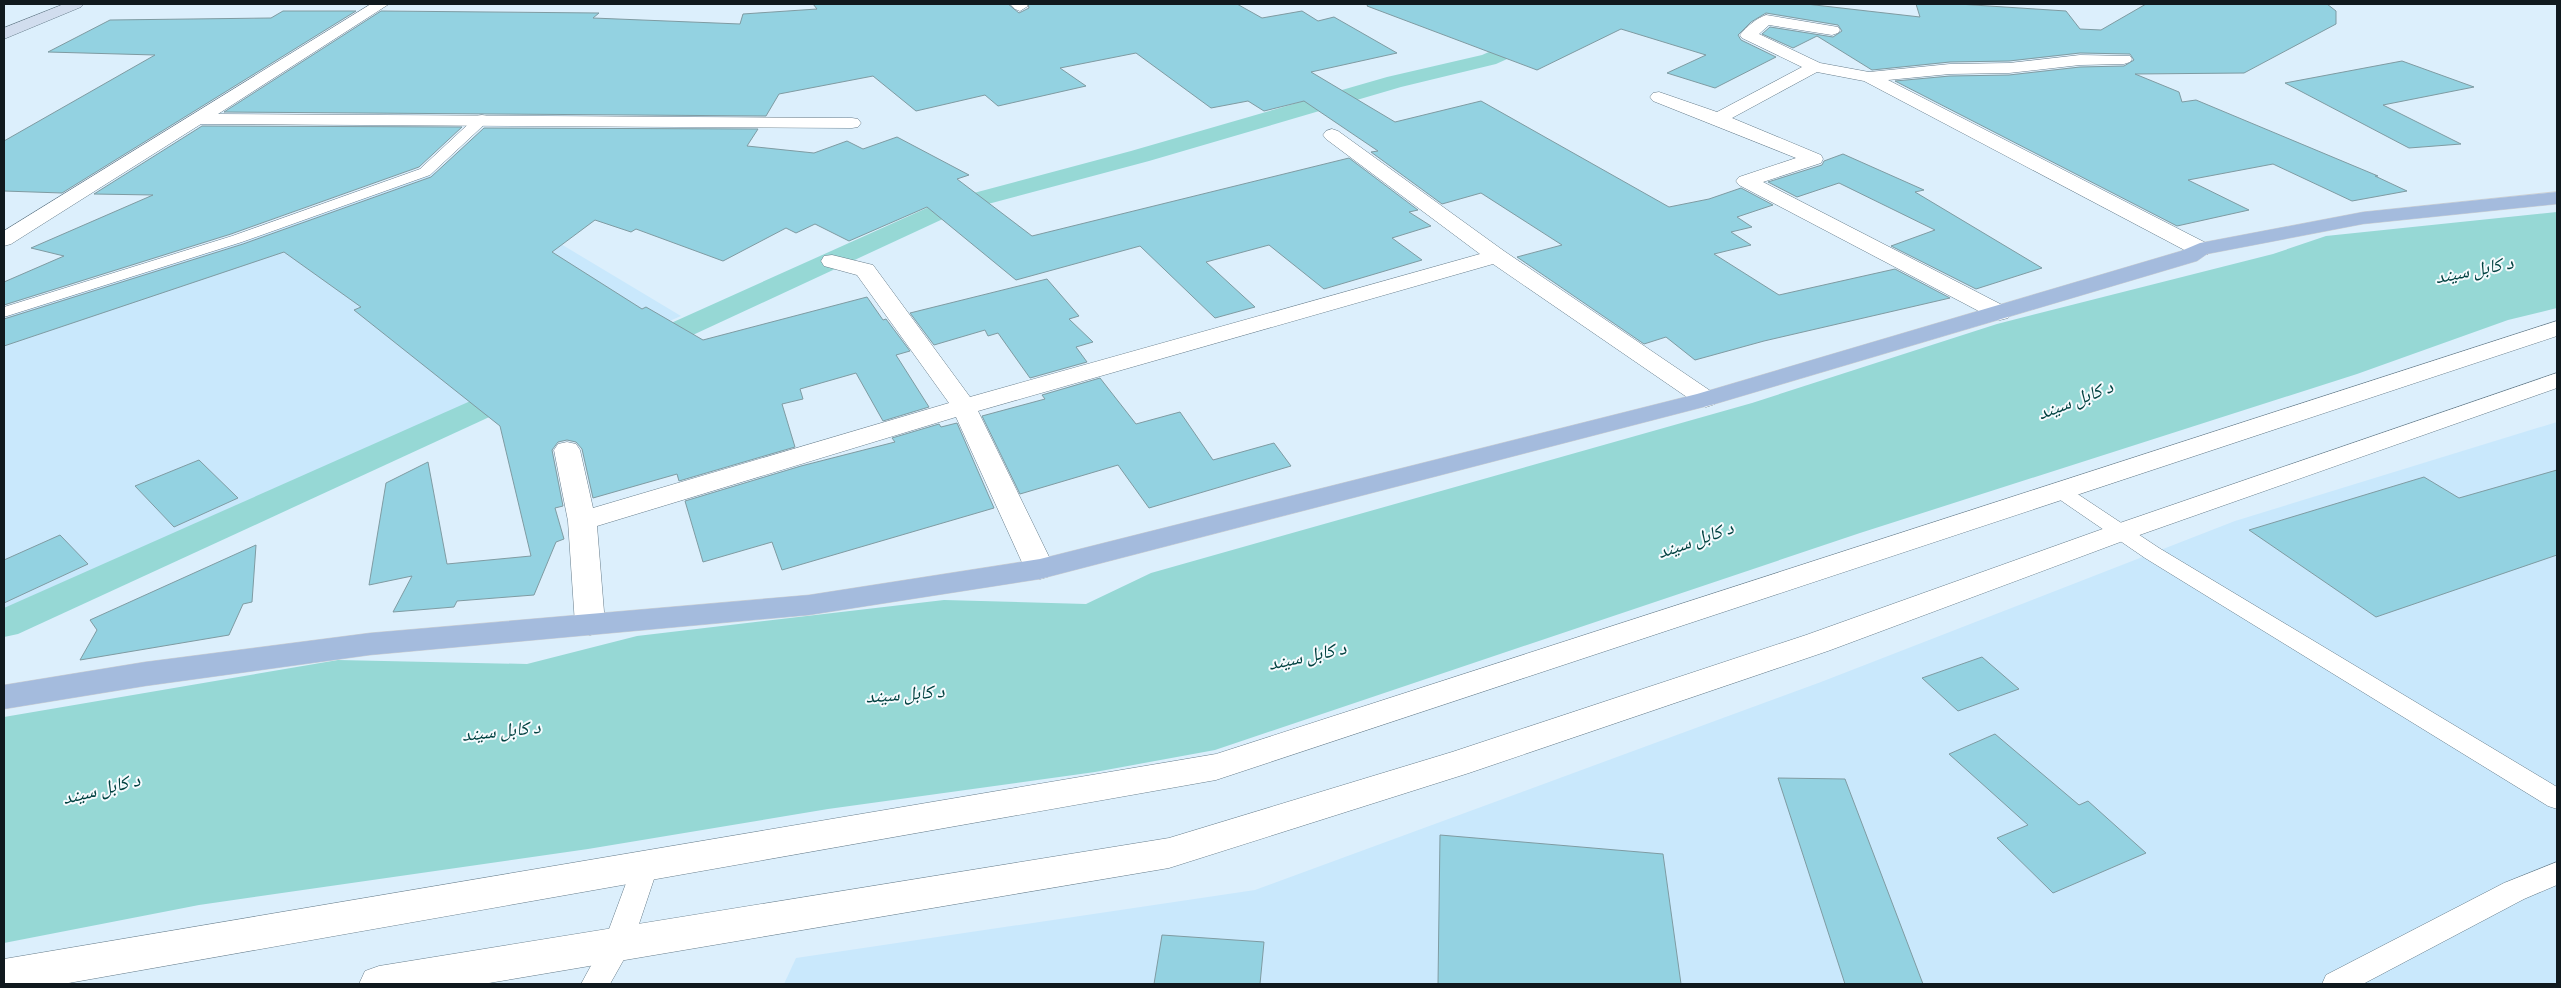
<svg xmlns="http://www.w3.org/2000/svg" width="2561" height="988" font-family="Karla,'Noto Naskh Arabic',sans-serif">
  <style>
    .built { fill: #c9e8fc }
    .water { fill: #96d8d5 }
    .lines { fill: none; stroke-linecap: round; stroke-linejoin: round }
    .canal { fill: #96d8d5; fill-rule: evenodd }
    .building { fill: #93d2e1; stroke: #7f9ba2 }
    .lane-casing { stroke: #687e8c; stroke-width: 1 }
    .street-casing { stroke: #687e8c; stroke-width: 1 }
    .secondary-casing { stroke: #687e8c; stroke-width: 1 }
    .primary-casing { stroke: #cfd1d2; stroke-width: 1 }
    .lane { fill: #fff; fill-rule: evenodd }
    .street { fill: #fff; fill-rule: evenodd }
    .secondary { fill: #d1ddee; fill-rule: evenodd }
    .primary { fill: #a4bbdd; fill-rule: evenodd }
    .labels { text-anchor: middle; stroke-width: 4; stroke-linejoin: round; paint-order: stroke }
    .water-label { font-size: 19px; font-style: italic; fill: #004140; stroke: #f5fafd }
  </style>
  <rect width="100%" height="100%" fill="#dceffc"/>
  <g class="built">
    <polygon points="439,171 681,316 4,612 4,314"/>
    <polygon points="2557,422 2557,984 784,984 796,958 1255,890 1821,682 2235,521"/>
  </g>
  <polygon class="water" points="2557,212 2557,308 2508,320 2357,374 1860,533 1215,750 1095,772 828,809 588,849 199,905 4,943 4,717 338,660 527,664 637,636 944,600 1086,604 1151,573 1752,403 1997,324 2273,254 2326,236"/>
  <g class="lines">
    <g class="canal">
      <polygon points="1613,4 1642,4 1639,8 1578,27 1496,64 1401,87 1149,161 958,212 682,340 639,355 628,352 624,346 628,340 660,328 940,202 1131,151 1387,77 1482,55 1564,19"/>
      <polygon points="522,381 533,383 538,390 533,397 18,634 4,637 4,608 511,383"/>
    </g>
  </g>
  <g class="building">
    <polygon points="813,4 1008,4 1019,13 1029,8 1028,4 1237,4 1262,18 1302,11 1318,21 1334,17 1397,53 1311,72 1395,122 1481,101 1669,207 1709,199 1741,188 1773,205 1737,217 1752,227 1731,232 1751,245 1714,254 1779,295 1895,269 1950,298 1764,341 1695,360 1666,337 1644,344 1517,257 1562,245 1481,193 1442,204 1371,152 1378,151 1304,101 1264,111 1248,101 1211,108 1136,53 1060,68 1086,86 998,106 985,95 916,111 873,76 779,94 766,116 224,112 381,11 599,13 593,18 740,24 743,14 817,9"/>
    <polygon points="1368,4 1806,4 1920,17 1916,4 1958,4 2066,11 2080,29 2101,30 2146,4 2327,4 2336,11 2336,24 2244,73 2135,74 2179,92 2182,102 2196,100 2378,176 2375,176 2407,191 2352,201 2273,164 2188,180 2249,210 2177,226 1895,81 1950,76 2009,75 2080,67 2124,66 2134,60 2130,54 2080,53 2009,61 1950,62 1872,70 1817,36 1793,48 1762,34 1770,27 1833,37 1842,31 1838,25 1766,13 1751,22 1738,35 1741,40 1776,57 1715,88 1667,73 1706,55 1621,29 1537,70 1367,6"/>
    <polygon points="283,11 356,11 62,193 4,191 4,141 155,55 48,52 110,20 271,18"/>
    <polygon points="2402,61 2474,87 2383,105 2461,144 2409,148 2285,83"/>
    <polygon points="202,126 462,127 419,167 231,234 4,305 4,282 64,256 31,248 153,195 94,194"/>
    <polygon points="484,128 758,129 747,146 814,153 847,141 863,149 897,137 969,175 957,179 1032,236 1349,158 1418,210 1409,212 1431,226 1392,238 1422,260 1324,289 1269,245 1206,262 1255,307 1215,318 1140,246 1016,280 927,207 849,241 815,224 796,233 786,228 723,261 636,229 631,232 595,220 552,252 642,309 646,307 703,340 867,297 883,320 886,319 910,351 896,355 929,407 883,421 856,373 800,389 803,399 782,404 795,447 679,481 677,474 593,498 582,449 576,442 567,440 558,442 552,450 563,506 555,508 564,539 556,542 534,595 457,601 454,607 393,612 412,576 369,585 386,483 428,462 447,564 531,556 500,426 354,310 361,307 284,252 4,346 4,319 243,244 431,177"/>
    <polygon points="1843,154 1924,190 1915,192 2042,268 1976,289 1891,246 1935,230 1839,183 1797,197 1768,182 1822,165 1824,161"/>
    <polygon points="1047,279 1079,316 1069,319 1093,342 1076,347 1087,362 1030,378 998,333 988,336 985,330 934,345 910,313"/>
    <polygon points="1100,378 1136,424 1180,412 1213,460 1274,443 1291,466 1149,508 1118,465 1020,494 982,416 1045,399 1042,395"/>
    <polygon points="957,423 994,508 782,570 772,542 703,562 685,501 801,466 895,442 892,438 939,424 941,427"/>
    <polygon points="199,460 238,498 174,527 135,486"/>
    <polygon points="2557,470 2557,555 2376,617 2249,530 2424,477 2459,498"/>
    <polygon points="60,535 88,564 4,603 4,560"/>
    <polygon points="256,545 252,602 243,604 229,635 80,660 97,630 90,620"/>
    <polygon points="1982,657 2019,689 1958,711 1922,678"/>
    <polygon points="1995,734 2079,805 2088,801 2146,853 2053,893 1997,838 2028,825 1949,754"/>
    <polygon points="1778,778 1845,779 1923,984 1845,984"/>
    <polygon points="1440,835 1663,854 1681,984 1438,984"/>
    <polygon points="1162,935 1264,942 1260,984 1154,984"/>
  </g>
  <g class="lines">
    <g class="lane-casing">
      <g id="lane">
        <polygon points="482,115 487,116 489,119 487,122 430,175 242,242 4,317 4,307 232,236 420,169 477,116"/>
        <polygon points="2060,485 2067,487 2159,548 2557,787 2557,809 2548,806 2145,558 2053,495 2050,491 2053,487"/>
        <polygon points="645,856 655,859 658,867 632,945 610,984 581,984 605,940 635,859"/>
        <polygon points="2557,862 2557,885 2524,899 2363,984 2322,984 2326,975 2504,883"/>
      </g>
    </g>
    <g class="street-casing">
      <g id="street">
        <polygon points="371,4 389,4 218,114 852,118 858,119 861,123 858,127 852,128 201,124 11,244 4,246 4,231"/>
        <polygon points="1010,4 1026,4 1028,6 1020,11 1015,9"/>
        <path d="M1766,15L1838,27L1840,30L1838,33L1832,35L1769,25L1759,34L1820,63L1869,72L1950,64L2009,63L2080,55L2130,56L2132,59L2130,62L2124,64L2080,65L2009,73L1950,74L1888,80L2208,244L2211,249L2208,254L2200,255L2192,254L1864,81L1817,72L1732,118L1821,155L1823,159L1821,163L1763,182L2008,308L2011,313L2008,318L2000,320L1992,318L1739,185L1736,181L1739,177L1796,158L1653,101L1650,97L1653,93L1659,92L1717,112L1802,67L1742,38L1740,35C1746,27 1757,18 1766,15Z"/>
        <polygon points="1332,129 1338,131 1504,251 1715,394 1719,399 1715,404 1706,407 1697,404 1493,264 978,411 1055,569 1050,576 1040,579 1030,576 1025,569 956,417 597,526 605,624 601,632 590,635 579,632 575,624 568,521 554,450 558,444 567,442 576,444 580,450 593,508 949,403 857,275 824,266 821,261 824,256 832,255 873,265 970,397 1480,254 1326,139 1323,135 1326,131"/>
        <polygon points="2557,321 2557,336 1216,780 63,984 4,984 4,959 1216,754"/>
        <polygon points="2557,373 2557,388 2131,538 1828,651 1469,773 1169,868 483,984 359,984 365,971 379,966 1169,838 1452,752 1806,635 2111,526"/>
      </g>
    </g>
    <g class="secondary-casing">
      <polygon id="secondary" points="64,4 84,4 81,7 4,39 4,28"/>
    </g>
    <g class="primary-casing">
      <polygon id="primary" points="2557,192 2557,204 2363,224 2207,254 2197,261 1715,404 1040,579 809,615 370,655 145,686 4,709 4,685 145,662 370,633 809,595 1040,559 1697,394 2181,251 2200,243 2363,212"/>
    </g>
    <use href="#lane" class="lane"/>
    <use href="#street" class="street"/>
    <use href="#secondary" class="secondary"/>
    <use href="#primary" class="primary"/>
  </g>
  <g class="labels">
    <g class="water-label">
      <text transform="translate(2474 269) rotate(-11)" y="7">د کابل سيند</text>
      <text transform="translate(2075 399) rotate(-21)" y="7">د کابل سيند</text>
      <text transform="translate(1695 539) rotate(-19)" y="7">د کابل سيند</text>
      <text transform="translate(1307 655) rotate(-12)" y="7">د کابل سيند</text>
      <text transform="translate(905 693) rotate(-4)" y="7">د کابل سيند</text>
      <text transform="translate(501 730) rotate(-6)" y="7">د کابل سيند</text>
      <text transform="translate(101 788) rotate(-14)" y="7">د کابل سيند</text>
    </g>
  </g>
  <rect width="2561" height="988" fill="none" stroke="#10191e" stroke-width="10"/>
</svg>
